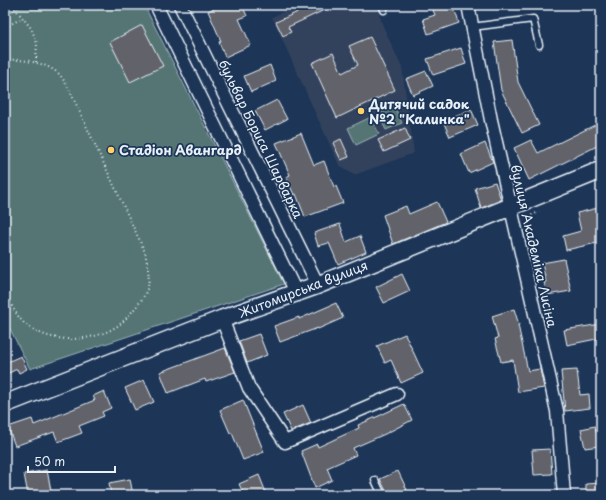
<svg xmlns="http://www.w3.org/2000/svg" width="606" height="500" font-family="'Playpen Sans',sans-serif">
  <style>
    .built { fill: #32435d }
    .green { fill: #547575; stroke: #9eb3b6 }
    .building { fill: #62636b; stroke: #e8f1f8 }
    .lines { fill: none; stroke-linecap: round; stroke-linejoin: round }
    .service-casing { stroke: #e8f1f8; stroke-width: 9 }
    .minor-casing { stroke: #e8f1f8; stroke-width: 15 }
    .secondary-casing { stroke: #e8f1f8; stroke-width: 20 }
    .path { stroke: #e8f1f8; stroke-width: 2; stroke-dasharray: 1 3; stroke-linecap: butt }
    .service { stroke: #1d3557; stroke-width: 6 }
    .minor { stroke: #1d3557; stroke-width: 12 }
    .secondary { stroke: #1d3557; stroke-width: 17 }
    .poi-dot { fill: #ffd166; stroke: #1d3557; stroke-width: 1.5 }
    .labels { text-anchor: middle; stroke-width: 3.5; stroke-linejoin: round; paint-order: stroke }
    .poi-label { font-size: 13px; font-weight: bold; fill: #e8f1f8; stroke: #1d3557; text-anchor: start }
    .street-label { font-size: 13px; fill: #e8f1f8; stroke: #1d3557 }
  </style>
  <rect width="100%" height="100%" fill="#1d3557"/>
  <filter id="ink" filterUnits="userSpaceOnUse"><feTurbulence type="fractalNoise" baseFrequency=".025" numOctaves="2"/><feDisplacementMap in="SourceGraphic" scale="8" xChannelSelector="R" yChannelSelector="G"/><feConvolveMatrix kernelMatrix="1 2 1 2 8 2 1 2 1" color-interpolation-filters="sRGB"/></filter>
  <g filter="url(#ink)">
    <polygon class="built" points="298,5 376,5 383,26 402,68 414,153 354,175 339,165 272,17"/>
    <g class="green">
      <polygon points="24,5 144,5 284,284 30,369 5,319 5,15"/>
      <polygon points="394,106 402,123 386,130 378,114"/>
      <polygon points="371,117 379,134 356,145 348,128"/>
    </g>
    <g class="building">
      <polygon points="221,5 242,5 247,16 239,19 251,45 225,57 219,42 221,41 208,11"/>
      <polygon points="313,5 335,5 288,27 291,32 283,36 276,22"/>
      <polygon points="431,5 453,5 459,23 428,34 423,19 435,15"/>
      <polygon points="142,25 163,66 130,82 110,42"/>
      <polygon points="370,37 395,90 337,118 312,63 333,53 342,73 358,65 349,46"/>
      <polygon points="512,40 518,82 539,125 522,133 501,90 494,42"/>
      <polygon points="461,48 466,64 433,75 427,59"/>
      <polygon points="270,65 276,81 251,92 244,76"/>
      <polygon points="426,71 433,86 413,95 406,79"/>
      <polygon points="277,100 287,119 265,130 255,111"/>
      <polygon points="471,109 478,125 450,137 443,121"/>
      <polygon points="601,122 601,144 529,180 514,148 531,140 538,153"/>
      <polygon points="405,128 410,140 384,152 378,140"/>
      <polygon points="301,133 314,165 324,161 334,187 336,186 343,203 305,217 296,194 294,195 286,177 290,175 276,143"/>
      <polygon points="341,139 349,157 341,160 333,143"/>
      <polygon points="485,143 493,162 469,173 461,154"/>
      <polygon points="495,182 501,200 481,208 475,188"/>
      <polygon points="437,202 446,222 393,244 383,215 406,206 409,214"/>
      <polygon points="598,208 601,220 601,242 566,250 563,236 581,231 577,213"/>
      <polygon points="340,224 346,242 360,236 366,252 338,264 329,243 318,246 314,233"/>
      <polygon points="564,259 571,291 547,295 544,282 546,282 542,263"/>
      <polygon points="402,274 410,291 384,303 376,287"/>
      <polygon points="336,303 343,318 318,329 318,328 280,342 274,326 299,317 299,319"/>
      <polygon points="514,309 519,325 518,325 528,371 540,369 544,388 518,392 513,360 501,362 495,339 498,338 492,316"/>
      <polygon points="601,324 601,338 567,345 564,330"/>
      <polygon points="259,334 267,355 247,363 239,341"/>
      <polygon points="405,334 423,373 401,383 391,360 385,363 377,346"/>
      <polygon points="225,348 235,372 206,382 205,379 168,393 160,372"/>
      <polygon points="21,356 27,369 19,373 17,369 5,375 5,363"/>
      <polygon points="577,370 580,395 589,394 590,408 565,411 561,371"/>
      <polygon points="144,380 154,402 135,410 125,388"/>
      <polygon points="104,391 111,408 102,412 104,416 79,426 82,433 58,442 54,432 15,446 8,427 32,419 34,425 95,400 93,396"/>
      <polygon points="243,400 264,452 243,460 232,433 230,433 220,410"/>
      <polygon points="404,404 412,420 385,434 353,448 356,455 327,468 332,480 315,488 301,451 317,444 318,447 359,428 358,425 381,415"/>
      <polygon points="303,405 311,423 291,431 283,414"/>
      <polygon points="595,426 599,446 585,448 581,429"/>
      <polygon points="550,449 552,474 534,475 532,450"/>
      <polygon points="47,470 51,491 28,495 24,474"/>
      <polygon points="398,471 407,490 396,495 388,495 380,479"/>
      <polygon points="259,475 267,495 244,495 239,484"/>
      <polygon points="130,479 133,495 111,495 109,483"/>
      <polygon points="601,483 601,495 586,495 586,484"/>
    </g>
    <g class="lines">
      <g class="service-casing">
        <g id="service">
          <polyline points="382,5 384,10"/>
          <polyline points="472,27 533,19 539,45"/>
          <polyline points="375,480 382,495"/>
        </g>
      </g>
      <g class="minor-casing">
        <g id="minor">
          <polyline points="156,5 296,292"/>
          <polyline points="180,5 318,285"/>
          <polyline points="468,5 491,120 557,411 564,495"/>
          <polyline points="222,319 249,388 285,442 397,394"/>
        </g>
      </g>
      <g class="secondary-casing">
        <polyline id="secondary" points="5,404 222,319 318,285 601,170"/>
      </g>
      <g class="path">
        <polyline points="12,5 31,28 37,43 36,62"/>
        <polyline points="5,27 23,18"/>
        <path d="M5,60C22,59 47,62 60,75C64,80 67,86 70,91L145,252C147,263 150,275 148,286C146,294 141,301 136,307C131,313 125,320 119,325C93,343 48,345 24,323C15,314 10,302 5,291"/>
        <polyline points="530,235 529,225 532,215 539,212"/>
      </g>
      <use href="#service" class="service"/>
      <use href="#minor" class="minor"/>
      <use href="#secondary" class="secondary"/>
    </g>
  </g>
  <g class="poi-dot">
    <circle cx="361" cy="111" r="4"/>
    <circle cx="111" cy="150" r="4"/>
  </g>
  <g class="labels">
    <g class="poi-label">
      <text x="369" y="109">Дитячий садок<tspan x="369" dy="15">№2 "Калинка"</tspan></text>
      <text x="119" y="155">Стадіон Авангард</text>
    </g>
    <g class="street-label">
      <text transform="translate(261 139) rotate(64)" y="5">бульвар Бориса Шарварка</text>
      <text transform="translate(534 246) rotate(77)" y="5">вулиця Академіка Лисіна</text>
      <text transform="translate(303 289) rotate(-21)" y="5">Житомирська вулиця</text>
    </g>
  </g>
  <rect width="606" height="500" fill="none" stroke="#1d3557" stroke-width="20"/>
  <rect x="10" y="10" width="586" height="480" fill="none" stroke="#e8f1f8" stroke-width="1.5" filter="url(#ink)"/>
  <path d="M28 466v6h87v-6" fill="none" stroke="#e8f1f8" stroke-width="2"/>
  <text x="34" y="466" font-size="12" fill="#e8f1f8" stroke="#1d3557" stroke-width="3" paint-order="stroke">50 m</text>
</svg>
